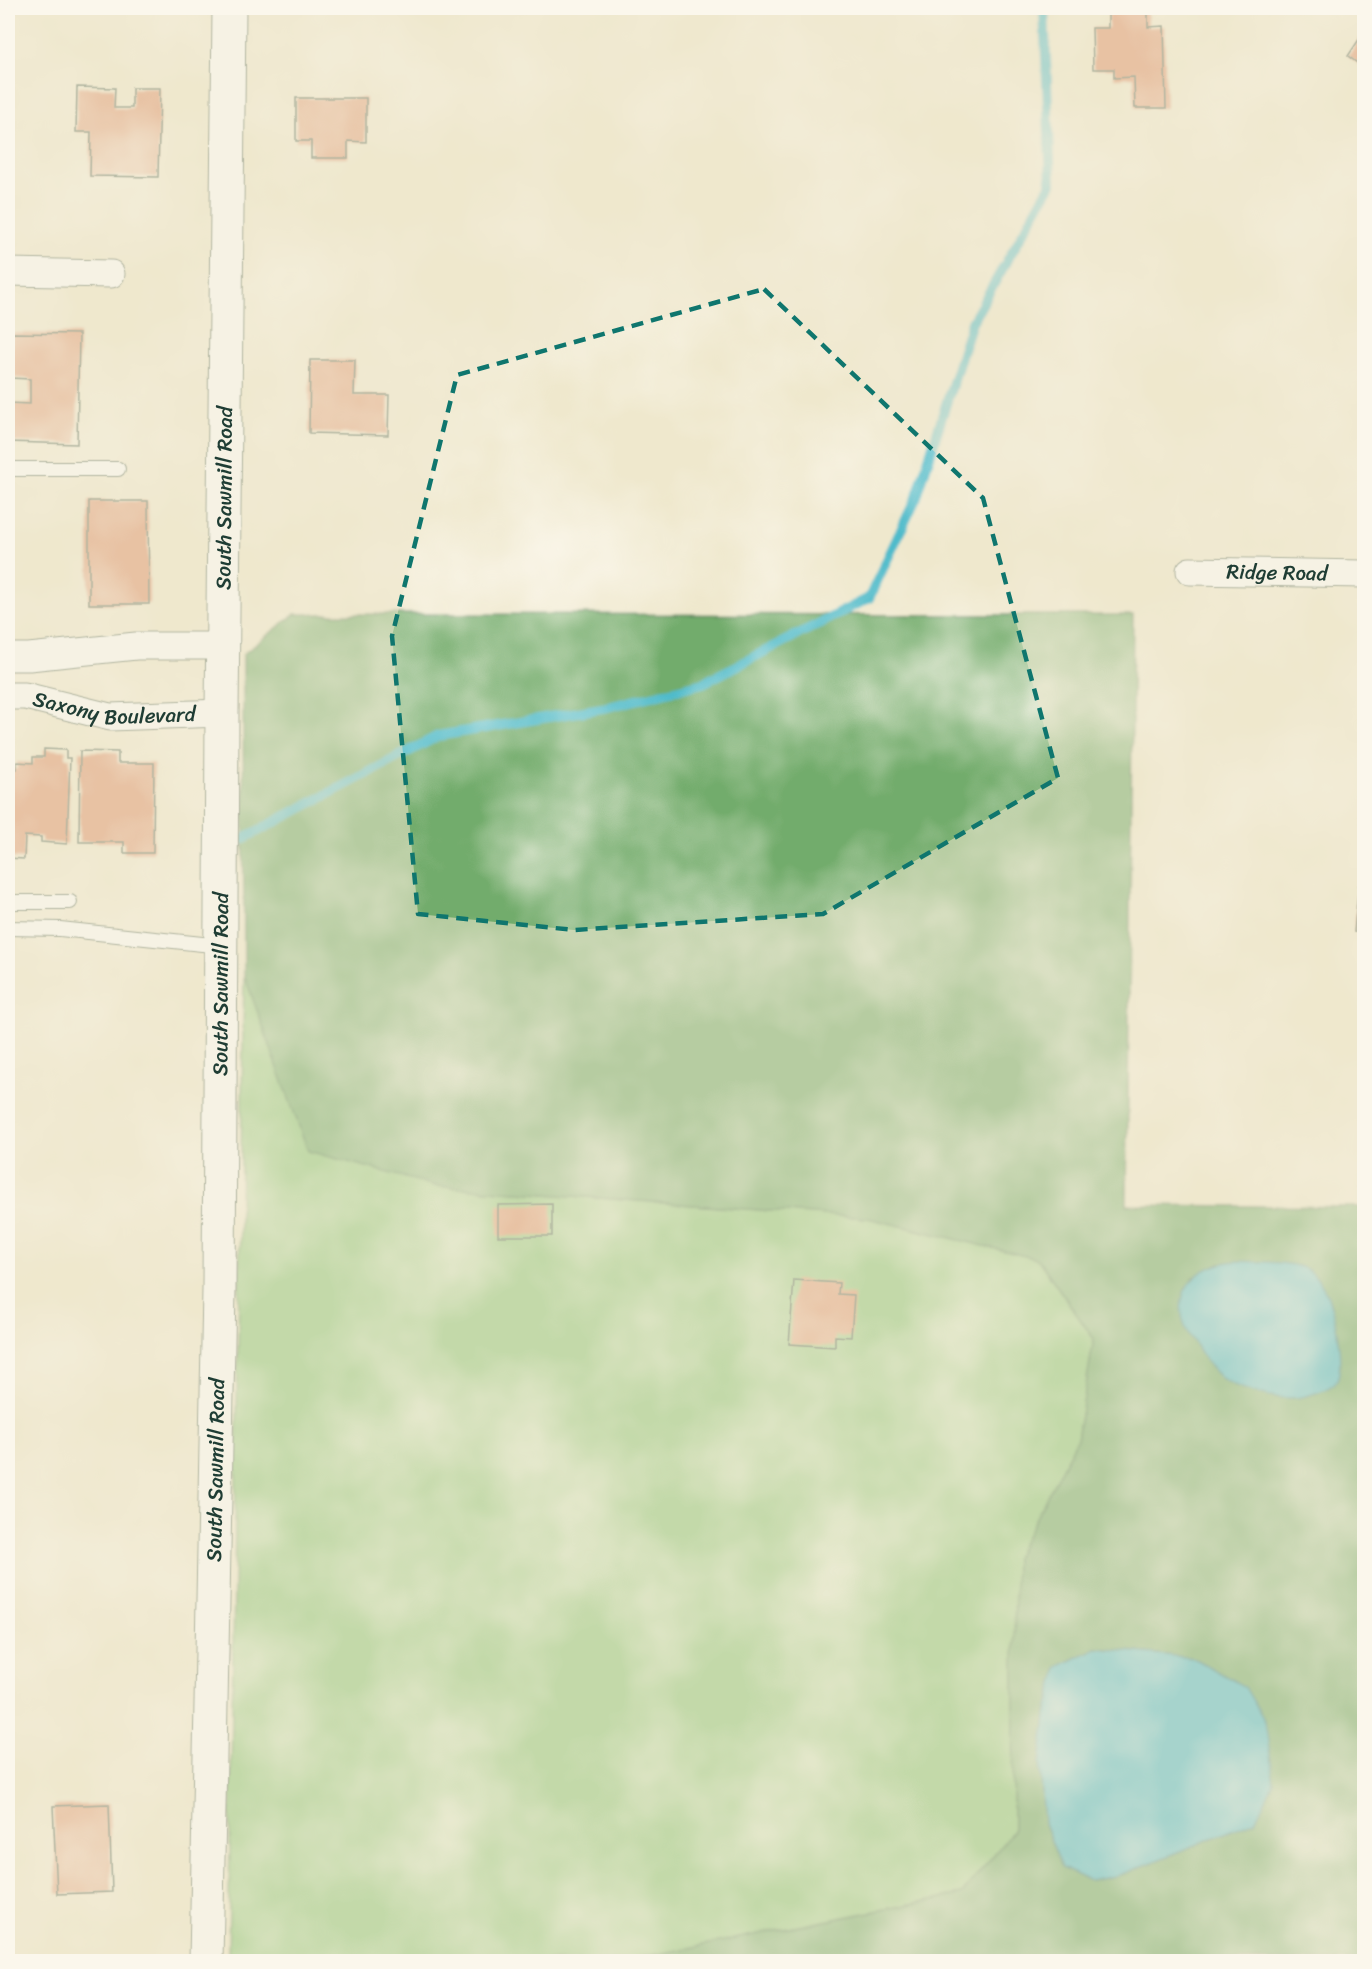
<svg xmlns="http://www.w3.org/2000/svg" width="1372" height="1969" font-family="Sriracha,sans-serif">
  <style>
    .green { fill: #8ec87d; stroke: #568258; stroke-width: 1.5 }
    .forest { fill: #72ac6c; stroke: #487450; stroke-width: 1.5; fill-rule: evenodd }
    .water { fill: #50bbcb; stroke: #387c80; stroke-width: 1.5 }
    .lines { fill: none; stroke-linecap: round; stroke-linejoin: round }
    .stream { stroke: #50bbcb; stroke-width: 10 }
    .building { fill: #e0946f }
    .service-casing { stroke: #68796a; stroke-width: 16 }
    .minor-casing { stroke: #68796a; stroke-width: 29 }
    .tertiary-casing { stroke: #68796a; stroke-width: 35 }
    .service { stroke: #fff; stroke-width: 14 }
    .minor { stroke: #fff; stroke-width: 27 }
    .tertiary { stroke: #fff; stroke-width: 33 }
    .marked { fill: none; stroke: #0f766e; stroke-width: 4.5; stroke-dasharray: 12 8; stroke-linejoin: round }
    .labels { text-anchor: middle; stroke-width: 4.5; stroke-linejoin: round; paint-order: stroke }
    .street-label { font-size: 21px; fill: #1f3d34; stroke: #fbf7ec }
  </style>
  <rect width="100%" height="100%" fill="#fbf7ec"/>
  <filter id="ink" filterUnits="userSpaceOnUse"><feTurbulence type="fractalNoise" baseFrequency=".0167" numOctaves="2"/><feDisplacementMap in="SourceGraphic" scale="12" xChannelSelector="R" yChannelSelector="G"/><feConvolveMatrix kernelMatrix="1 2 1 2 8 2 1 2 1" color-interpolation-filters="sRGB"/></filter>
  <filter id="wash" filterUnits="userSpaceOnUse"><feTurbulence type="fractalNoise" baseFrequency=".008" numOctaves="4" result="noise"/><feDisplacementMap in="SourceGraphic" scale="24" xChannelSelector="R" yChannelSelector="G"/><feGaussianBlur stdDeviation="1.35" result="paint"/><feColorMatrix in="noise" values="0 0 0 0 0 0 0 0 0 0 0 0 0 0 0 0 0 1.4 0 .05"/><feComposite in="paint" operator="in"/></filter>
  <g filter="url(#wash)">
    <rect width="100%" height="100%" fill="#efe8cd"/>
    <polygon class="green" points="244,974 309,1151 436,1186 868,1218 1038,1259 1094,1339 1077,1439 1015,1558 1013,1831 962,1894 623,1961 228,1962"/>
    <path class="forest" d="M295,614L1133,615L1127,1205L1364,1207V1961H623L962,1894L1013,1831L1015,1558L1077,1439L1094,1339L1038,1259L868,1218L436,1186L308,1151L244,974L243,654ZM1220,1263L1316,1277L1330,1302L1337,1342L1192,1278ZM1096,1648L1194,1658L1255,1821L1120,1875L1090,1881L1062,1868L1044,1823L1058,1667Z"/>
    <g class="water">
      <path d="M1236,1261C1256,1262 1285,1261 1304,1268C1316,1272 1327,1292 1330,1303C1336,1320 1344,1364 1337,1380C1332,1390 1303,1398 1292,1398C1274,1399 1242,1390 1226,1381C1217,1376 1205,1360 1199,1351C1195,1343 1188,1335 1185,1327C1171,1288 1199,1265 1236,1261Z"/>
      <polygon points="1096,1648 1194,1658 1245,1687 1265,1721 1274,1782 1255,1821 1120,1875 1090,1881 1062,1868 1044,1823 1040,1762 1046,1715 1058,1667"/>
    </g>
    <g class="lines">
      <polyline class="stream" points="237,842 438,736 608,707 703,683 869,598 917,496 972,322 1051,184 1044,8"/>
    </g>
    <g id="blocks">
      <g class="building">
        <polygon points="1108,8 1148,8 1148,27 1164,26 1166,108 1135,108 1134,77 1114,78 1114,69 1093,69 1092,28 1108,28"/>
        <polygon points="1364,32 1364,68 1348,56"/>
        <polygon points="77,87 115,88 114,108 132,108 132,88 160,88 158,177 90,176 91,132 76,132"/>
        <polygon points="296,98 366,98 366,142 348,141 348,158 311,158 311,141 296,141"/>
        <rect x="8" y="113" width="2" height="26"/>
        <polygon points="12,333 79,334 77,444 8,442 8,403 30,404 30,379 10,378"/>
        <polygon points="310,360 355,360 354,395 389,395 388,435 309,433"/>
        <polygon points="89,501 148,501 149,604 89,604"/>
        <polygon points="44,749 66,750 66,758 70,758 67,844 41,842 41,837 25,836 24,859 8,858 8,768 17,769 17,762 33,763 33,757 44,757"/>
        <polygon points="80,751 118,752 118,763 154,763 153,853 124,853 124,842 79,842"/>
        <polygon points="1359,881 1364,882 1364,933 1354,932"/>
        <polygon points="552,1204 552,1236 498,1236 498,1205"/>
        <polygon points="794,1280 839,1283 838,1294 854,1295 851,1337 835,1336 835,1347 789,1344"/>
        <polygon points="109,1804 112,1892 57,1894 53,1806"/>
        <polygon points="86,1957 86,1962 48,1962 48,1960"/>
      </g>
    </g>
  </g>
  <g filter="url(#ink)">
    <use href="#blocks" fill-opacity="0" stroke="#68796a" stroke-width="1.5"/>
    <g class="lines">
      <g class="service-casing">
        <g id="service">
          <polyline points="8,469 118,469"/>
          <polyline points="8,902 70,902"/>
          <polyline points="8,928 60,929 221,946"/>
        </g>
      </g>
      <g class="minor-casing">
        <g id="minor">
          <polyline points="8,272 111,274"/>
          <path id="s1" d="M1190,571L1364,574"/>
          <polyline points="8,657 29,657 136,646 223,646"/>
          <path id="s2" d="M8,696H25L110,717L222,713"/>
        </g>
      </g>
      <g class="tertiary-casing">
        <g id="tertiary">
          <path id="s3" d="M206,1962L219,1290L222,713L229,8"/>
        </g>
      </g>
      <use href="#service" class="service"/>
      <use href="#minor" class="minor"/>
      <use href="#tertiary" class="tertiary"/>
    </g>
  </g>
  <path d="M0 0H1372V1969H0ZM764,289L983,498L1058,778L823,914L574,930L418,914L392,636L457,375Z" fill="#efe8cd" fill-opacity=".55" fill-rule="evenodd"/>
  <path class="marked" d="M764,289L983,498L1058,778L823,914L574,930L418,914L392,636L457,375Z"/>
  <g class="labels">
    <g class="street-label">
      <text dy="7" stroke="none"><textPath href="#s3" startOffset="1464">South Sawmill Road</textPath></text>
      <text dy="7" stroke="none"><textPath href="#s1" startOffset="87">Ridge Road</textPath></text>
      <text dy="7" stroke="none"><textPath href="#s2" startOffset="108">Saxony Boulevard</textPath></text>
      <text dy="7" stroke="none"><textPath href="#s3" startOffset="978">South Sawmill Road</textPath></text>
      <text dy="7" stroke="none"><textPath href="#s3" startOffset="492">South Sawmill Road</textPath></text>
    </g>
  </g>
  <rect width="1372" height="1969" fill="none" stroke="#fbf7ec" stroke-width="30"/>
</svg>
